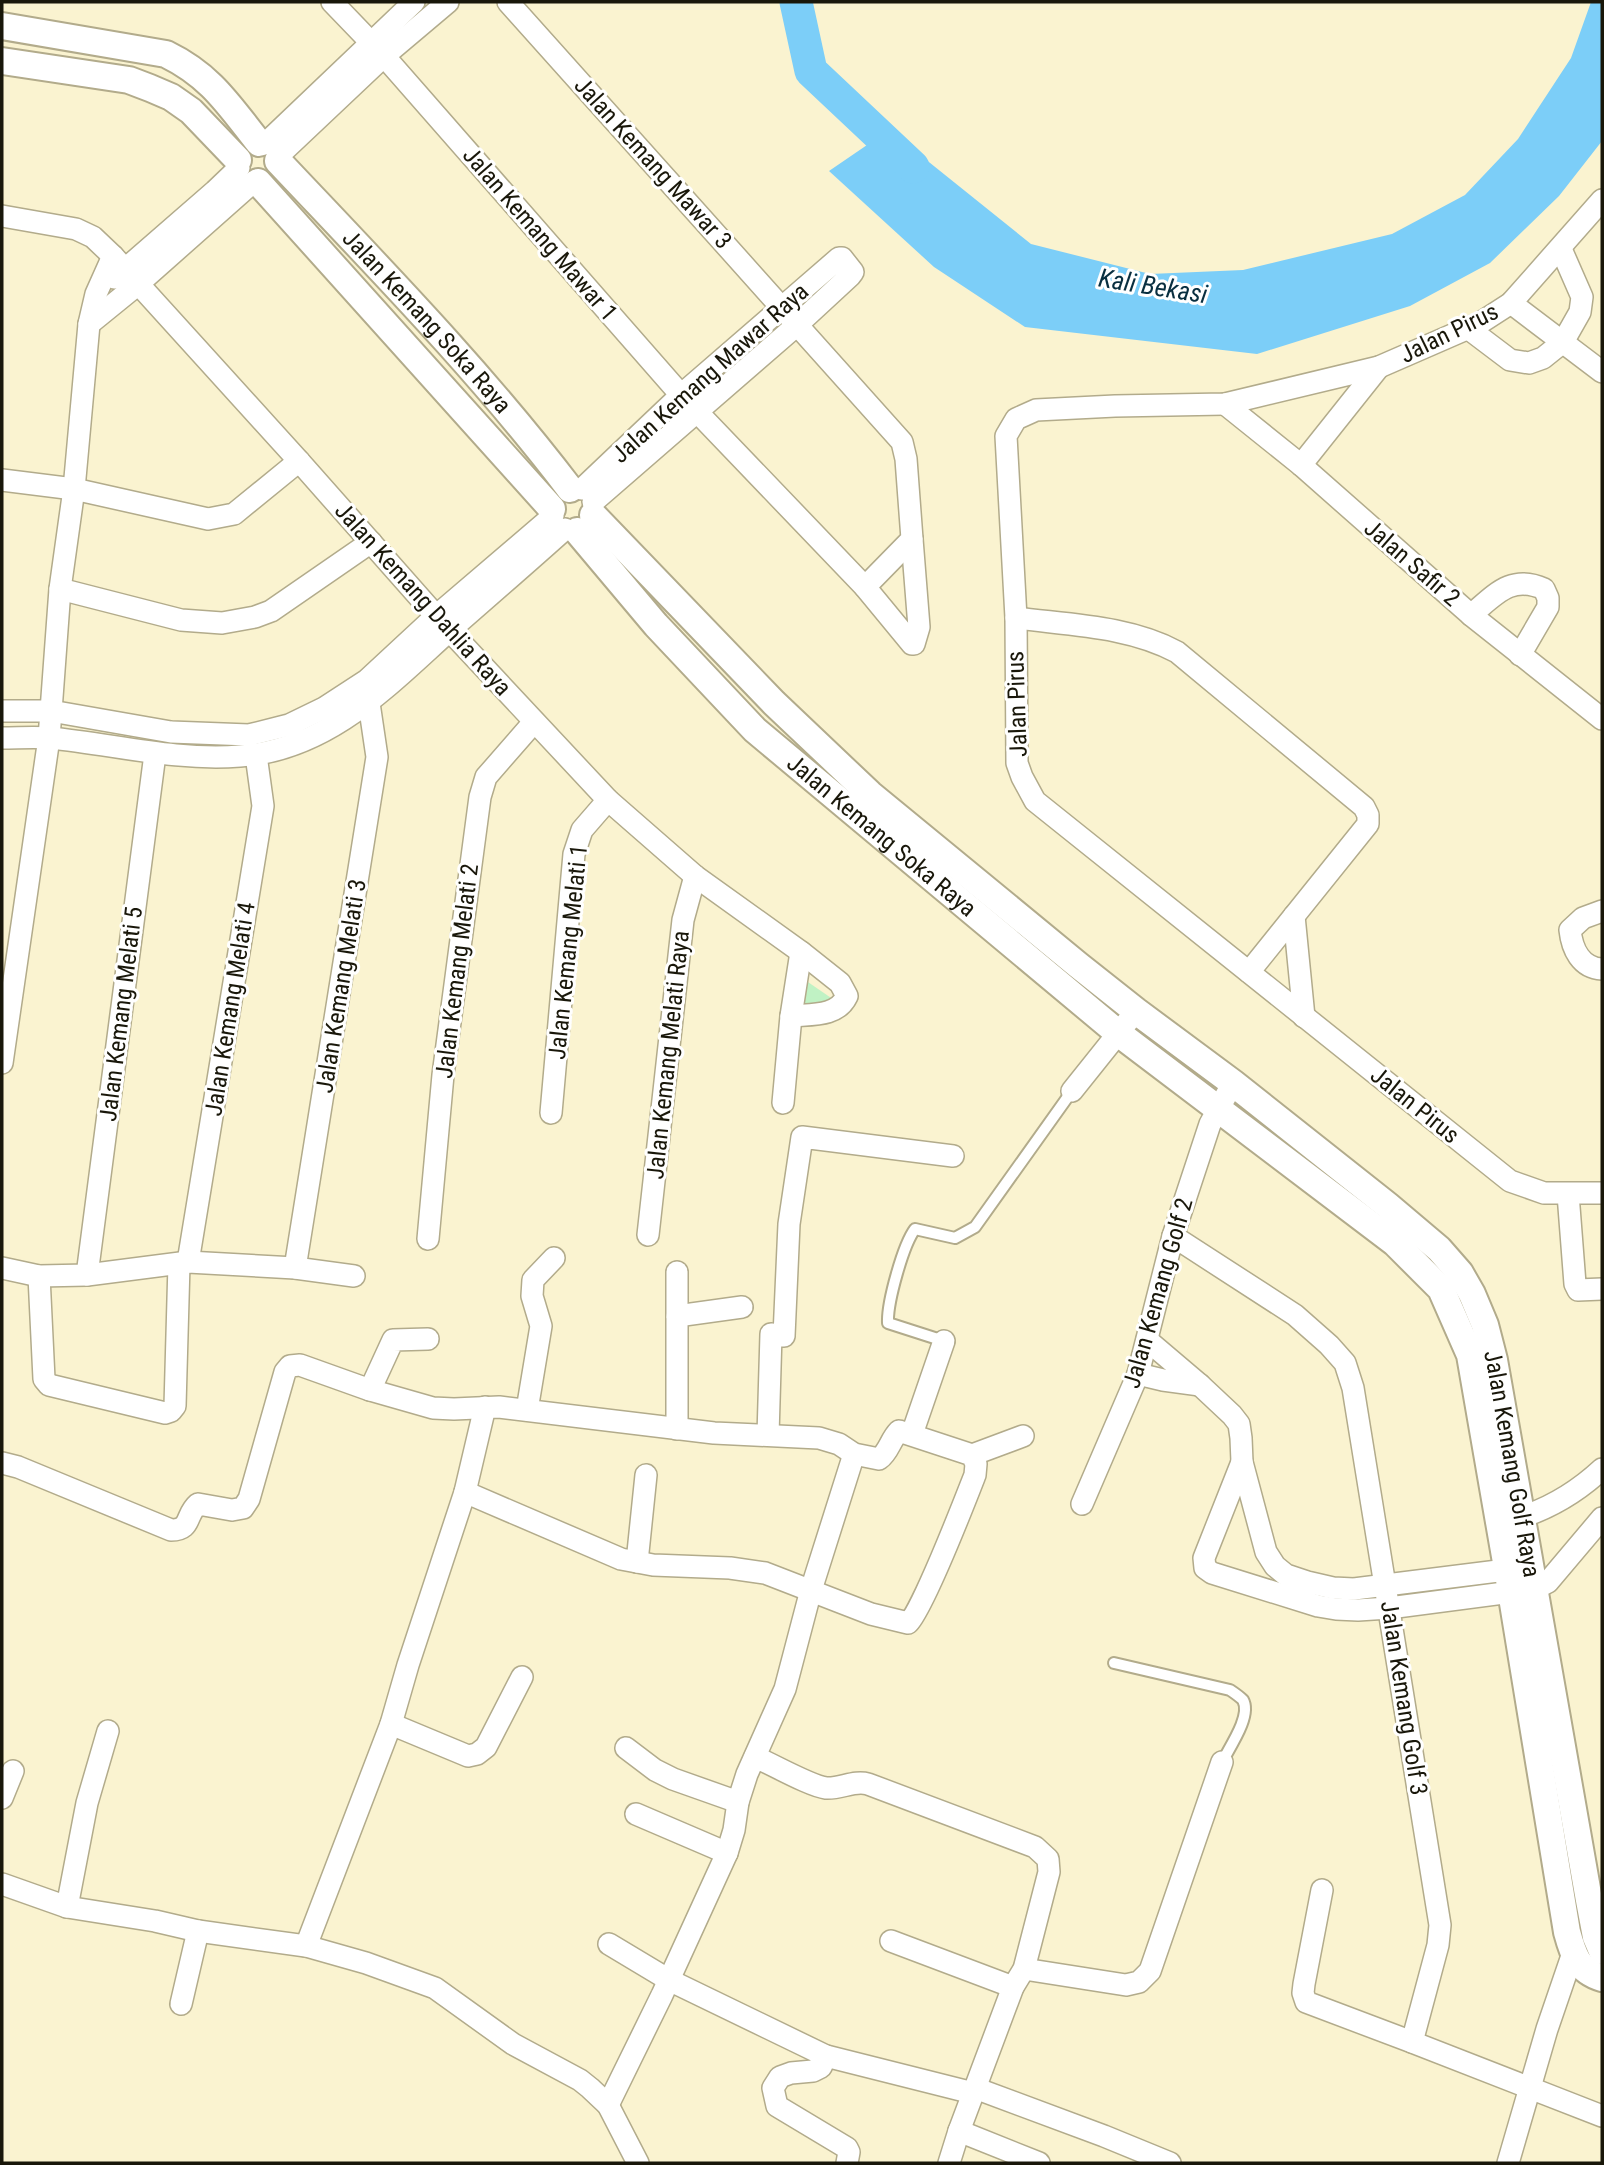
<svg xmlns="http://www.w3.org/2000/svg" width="1604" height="2165" font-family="'Roboto Condensed',sans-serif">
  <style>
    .green { fill: #c0f2c4 }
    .water { fill: #7ccef8 }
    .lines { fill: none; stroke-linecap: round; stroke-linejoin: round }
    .river { stroke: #7ccef8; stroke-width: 33 }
    .service-casing { stroke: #b2ab8b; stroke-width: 14 }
    .minor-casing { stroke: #b2ab8b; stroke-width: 24 }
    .tertiary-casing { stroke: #b2ab8b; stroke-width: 30 }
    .service { stroke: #fff; stroke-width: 10 }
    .minor { stroke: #fff; stroke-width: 21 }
    .tertiary { stroke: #fff; stroke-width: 26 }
    .labels { text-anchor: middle; stroke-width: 6; stroke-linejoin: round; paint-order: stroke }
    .street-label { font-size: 24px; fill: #19170a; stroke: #fff }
    .water-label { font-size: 26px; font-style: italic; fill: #092f40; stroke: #fff }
  </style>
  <rect width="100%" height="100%" fill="#faf3d0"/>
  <polygon class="green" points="805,980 837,1002 802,1006"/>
  <polygon class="water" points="1591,2 1602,2 1602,141 1559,196 1490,263 1410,306 1257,354 1025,327 934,267 829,171 889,130 1031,244 1150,274 1243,270 1392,234 1465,195 1518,139 1571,58"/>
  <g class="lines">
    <polyline class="river" points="796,2 811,71 913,167"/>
    <g class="service-casing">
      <g id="service">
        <path d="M944,1341L888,1323C887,1303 903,1245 915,1229L955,1238L975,1227L1072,1091"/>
        <path d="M1114,1663L1230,1690C1233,1692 1240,1697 1243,1700C1252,1716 1229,1748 1222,1762"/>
      </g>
    </g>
    <g class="minor-casing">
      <g id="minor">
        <polyline points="332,2 384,56 681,395 865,587 912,539 906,459 902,442 508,2"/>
        <polyline points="265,144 414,2"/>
        <polyline points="277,157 384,56 448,2"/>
        <polyline points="1602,200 1511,303 1480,323 1379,367 1225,404 1115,406 1036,410 1016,419 1006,436 1016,618 1017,763 1022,777 1035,801 1510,1181 1544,1193 1602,1193"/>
        <path d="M2,216L76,229L93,237L113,256L299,461L436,616L608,800L695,876L801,952L840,983L847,996C837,1017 812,1014 791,1016"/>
        <polyline points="115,278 215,191 239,168"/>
        <polyline points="1511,303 1602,372"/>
        <polyline points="89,324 137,285 253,182"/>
        <polyline points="1469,329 1510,360 1529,363 1543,358 1563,342 1580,312 1582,297 1561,249"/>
        <polyline points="1225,404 1301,465 1471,615 1602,719"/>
        <polyline points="1301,465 1379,367"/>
        <polyline points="2,480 74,489 208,519 234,514 299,461"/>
        <polyline points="582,489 681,395 839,258 842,258 853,272 850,276 797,325 593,502"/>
        <polyline points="865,587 912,644 914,644 919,627 912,539"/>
        <polyline points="60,589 181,620 222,623 255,617 271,611 371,542"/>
        <path d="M1471,615C1495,595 1511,574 1544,589L1548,598V607L1520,655"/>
        <path d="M1016,618C1069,625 1129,626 1177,652L1364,807L1368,815V824L1249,972"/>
        <polyline points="2,711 51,711 171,732 249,735 289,725 324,708 367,680 436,616 553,516"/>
        <path d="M2,738C18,738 34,737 50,738C113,744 175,761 240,756C328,750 388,686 449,631C488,597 527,563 565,529"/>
        <path d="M1602,911L1583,918L1570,930C1572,949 1581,968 1602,969"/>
        <polyline points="1294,916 1304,1017"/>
        <polyline points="2,1063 49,738 60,589 74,489 89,324 96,294 113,256"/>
        <polyline points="1072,1091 1136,1011"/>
        <polyline points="783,1103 791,1016 801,952"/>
        <polyline points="551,1113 574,854 582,830 608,800"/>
        <polyline points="1568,1194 1575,1284 1578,1290 1602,1289"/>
        <polyline points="648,1235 683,920 695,876"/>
        <polyline points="1173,1236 1295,1315 1329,1345 1345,1363 1353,1388 1440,1925 1438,1945 1412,2042 1602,2116"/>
        <polyline points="428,1239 443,1075 480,797 486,777 534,722"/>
        <polyline points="188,1262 263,806 256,755"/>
        <polyline points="2,1268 39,1276 87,1275 188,1262 295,1268 354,1276"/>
        <polyline points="295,1268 377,757 369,703"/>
        <polyline points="87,1275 155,754"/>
        <polyline points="39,1276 44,1379 49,1385 165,1413 171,1411 175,1406 179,1264"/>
        <polyline points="677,1316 742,1307"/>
        <polyline points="1147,1340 1200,1385 1232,1415 1239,1424 1241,1438 1242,1462 1266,1552 1275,1566 1286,1575 1307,1582 1333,1588 1354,1589 1522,1568"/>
        <polyline points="1138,1374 1163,1380 1200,1385"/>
        <polyline points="370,1390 393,1340 428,1339"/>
        <polyline points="527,1410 541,1326 532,1296 533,1280 554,1258"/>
        <polyline points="677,1429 677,1272"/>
        <polyline points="912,1434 944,1341"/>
        <polyline points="768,1435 771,1334 784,1336 789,1224 802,1137 953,1156"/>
        <polyline points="972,1455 1023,1436"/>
        <polyline points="1242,1462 1204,1558 1205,1568 1212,1573 1318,1606 1336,1609 1358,1610 1389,1608 1534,1589 1548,1582 1602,1518"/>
        <path d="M2,1463L18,1467L171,1530C192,1530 185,1515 198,1504L232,1510L243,1508L249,1499L285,1372L290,1366L300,1365L370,1390L433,1408L454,1409L499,1407L714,1433L819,1438L839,1444L854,1454L879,1459C889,1452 890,1440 899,1431L972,1455L976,1464L975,1475C966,1498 921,1614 908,1623L871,1614L765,1573L730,1568L653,1565L621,1559L465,1492"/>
        <polyline points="1082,1504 1138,1374 1173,1236 1210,1124 1233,1083"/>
        <path d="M1508,1521C1544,1512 1575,1494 1602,1469"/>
        <polyline points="637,1562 646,1475"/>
        <polyline points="391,1724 468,1756 477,1754 486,1747 522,1677"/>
        <polyline points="626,1748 655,1770 673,1779 738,1802"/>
        <path d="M755,1757C772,1764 810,1786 826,1788C841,1789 854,1780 868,1784L1035,1847L1048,1859L1049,1872L1024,1969L1013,1987L959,2131L949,2163"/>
        <polyline points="2,1798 13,1771"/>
        <polyline points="636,1814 727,1853"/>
        <polyline points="2,1884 67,1907 155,1921 198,1931 306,1946 366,1963 435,1988 513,2044 580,2080 590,2088 608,2105 638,2163"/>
        <polyline points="1322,1890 1304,1984 1303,1993 1306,2002 1412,2042"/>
        <polyline points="67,1907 87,1803 108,1731"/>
        <polyline points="891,1941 1013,1987"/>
        <polyline points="609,1944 669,1980 826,2056 973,2093"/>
        <polyline points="306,1946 391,1724 408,1665 465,1492 485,1407"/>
        <polyline points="1024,1969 1126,1985 1139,1982 1150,1971 1222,1762"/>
        <polyline points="181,2004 198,1931"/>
        <polyline points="826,2056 821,2067 813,2071 791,2073 780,2077 773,2088 777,2106 847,2148 849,2152 847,2163"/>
        <polyline points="975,2088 1104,2136 1170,2163"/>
        <polyline points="608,2105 662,1995 727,1853 734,1830 738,1802 747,1774 785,1689 811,1590 854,1454"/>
        <polyline points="959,2131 1039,2163"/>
        <polyline points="1508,2163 1547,2029 1573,1953"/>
      </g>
    </g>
    <g class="tertiary-casing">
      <g id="tertiary">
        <path d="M2,26L166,54C211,76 228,104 259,143"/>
        <polyline points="2,61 129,80 150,88 171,97 191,111 238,160"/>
        <path id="s1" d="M278,161C379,268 480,371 570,489"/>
        <polyline points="258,182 552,509"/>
        <path id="s2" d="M593,515L774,703L870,794L1078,965L1136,1011L1233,1083L1387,1205L1439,1249L1460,1273L1472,1294L1485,1325L1494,1360L1589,1900L1596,1937L1602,1951"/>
        <path id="s3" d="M577,531L656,625L755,730L1118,1033L1395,1243L1441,1289L1470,1355L1511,1591L1567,1932C1573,1954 1578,1971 1602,1978"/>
      </g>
    </g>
    <use href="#service" class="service"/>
    <use href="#minor" class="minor"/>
    <use href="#tertiary" class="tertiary"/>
  </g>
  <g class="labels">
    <g class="street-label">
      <text transform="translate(653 163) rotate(48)" y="8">Jalan Kemang Mawar 3</text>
      <text transform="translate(540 234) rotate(49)" y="8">Jalan Kemang Mawar 1</text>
      <text dy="8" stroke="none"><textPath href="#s1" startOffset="219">Jalan Kemang Soka Raya</textPath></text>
      <text transform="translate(1449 333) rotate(-26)" y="8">Jalan Pirus</text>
      <text transform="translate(710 373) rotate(-42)" y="8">Jalan Kemang Mawar Raya</text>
      <text transform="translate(1412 563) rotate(41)" y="8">Jalan Safir 2</text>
      <text transform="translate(423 599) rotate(48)" y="8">Jalan Kemang Dahlia Raya</text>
      <text transform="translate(1017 704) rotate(-92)" y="8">Jalan Pirus</text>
      <text dy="8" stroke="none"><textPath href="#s3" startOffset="432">Jalan Kemang Soka Raya</textPath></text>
      <text transform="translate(568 952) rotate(-84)" y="8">Jalan Kemang Melati 1</text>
      <text transform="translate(457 971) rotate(-83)" y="8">Jalan Kemang Melati 2</text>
      <text transform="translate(341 986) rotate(-81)" y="8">Jalan Kemang Melati 3</text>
      <text transform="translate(230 1009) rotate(-81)" y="8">Jalan Kemang Melati 4</text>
      <text transform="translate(121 1014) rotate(-83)" y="8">Jalan Kemang Melati 5</text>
      <text transform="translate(668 1055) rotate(-84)" y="8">Jalan Kemang Melati Raya</text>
      <text transform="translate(1415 1105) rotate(39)" y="8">Jalan Pirus</text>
      <text transform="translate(1158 1293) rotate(-74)" y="8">Jalan Kemang Golf 2</text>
      <text dy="8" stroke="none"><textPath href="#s2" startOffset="1353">Jalan Kemang Golf Raya</textPath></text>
      <text transform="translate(1404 1698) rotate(81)" y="8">Jalan Kemang Golf 3</text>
    </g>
    <g class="water-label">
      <text transform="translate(1153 286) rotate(9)" y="9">Kali Bekasi</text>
    </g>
  </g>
  <rect width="1604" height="2165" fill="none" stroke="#19170a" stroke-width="7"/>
</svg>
